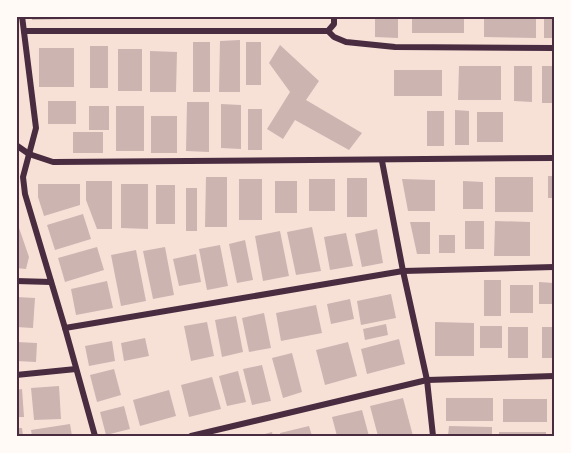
<svg xmlns="http://www.w3.org/2000/svg" width="571" height="453" font-family="Quicksand,sans-serif">
  <style>
    .building { fill: #ccb4b1 }
    .lines { fill: none; stroke-linecap: round; stroke-linejoin: round }
    .minor { stroke: #4a2c40; stroke-width: 6 }
    .neatline { fill: none; stroke: #4a2c40; stroke-width: 2 }
  </style>
  <rect width="100%" height="100%" fill="#f7e1d7"/>
  <g class="building">
    <polygon points="32,16 71,16 71,19 32,20"/>
    <polygon points="375,16 398,16 398,38 375,37"/>
    <rect x="412" y="16" width="52" height="17"/>
    <polygon points="484,16 536,16 536,38 484,37"/>
    <rect x="544" y="18" width="10" height="20"/>
    <polygon points="240,40 240,92 219,92 220,41"/>
    <rect x="193" y="42" width="17" height="50"/>
    <rect x="246" y="42" width="15" height="43"/>
    <polygon points="280,45 319,81 306,100 362,133 349,150 295,120 283,139 267,129 290,92 269,63"/>
    <rect x="90" y="46" width="18" height="42"/>
    <rect x="39" y="48" width="35" height="39"/>
    <rect x="118" y="49" width="24" height="42"/>
    <polygon points="150,51 177,52 176,92 150,92"/>
    <polygon points="459,66 501,66 501,100 458,100"/>
    <polygon points="514,66 532,66 532,102 514,101"/>
    <rect x="542" y="66" width="12" height="37"/>
    <rect x="394" y="70" width="48" height="26"/>
    <rect x="48" y="101" width="28" height="23"/>
    <polygon points="187,102 209,102 209,152 186,151"/>
    <polygon points="221,104 241,105 241,149 221,148"/>
    <rect x="89" y="106" width="20" height="24"/>
    <rect x="116" y="106" width="28" height="45"/>
    <rect x="248" y="109" width="14" height="41"/>
    <polygon points="455,110 469,111 469,145 455,145"/>
    <rect x="427" y="111" width="17" height="35"/>
    <rect x="477" y="112" width="26" height="30"/>
    <rect x="151" y="116" width="26" height="37"/>
    <rect x="73" y="132" width="30" height="21"/>
    <rect x="548" y="176" width="6" height="22"/>
    <polygon points="206,177 227,177 227,227 205,227"/>
    <rect x="495" y="177" width="38" height="35"/>
    <rect x="347" y="178" width="20" height="39"/>
    <rect x="239" y="179" width="23" height="41"/>
    <rect x="309" y="179" width="26" height="32"/>
    <polygon points="402,179 435,180 435,211 408,211"/>
    <polygon points="86,181 112,181 112,229 97,229 86,200"/>
    <rect x="275" y="181" width="22" height="32"/>
    <polygon points="463,181 483,182 483,209 463,209"/>
    <polygon points="38,184 80,184 80,205 44,216 38,197"/>
    <polygon points="121,184 148,184 148,229 121,228"/>
    <rect x="156" y="185" width="19" height="39"/>
    <rect x="186" y="188" width="11" height="43"/>
    <polygon points="83,214 91,239 55,250 47,225"/>
    <rect x="465" y="221" width="19" height="28"/>
    <polygon points="495,221 530,222 530,256 494,256"/>
    <rect x="552" y="221" width="2" height="32"/>
    <polygon points="17,222 29,257 26,269 16,268"/>
    <polygon points="410,222 430,222 430,254 417,254"/>
    <polygon points="312,227 321,271 296,275 287,232"/>
    <polygon points="377,229 383,263 362,267 355,234"/>
    <polygon points="280,231 289,276 263,281 255,236"/>
    <polygon points="346,233 353,266 330,270 324,237"/>
    <rect x="439" y="235" width="16" height="18"/>
    <polygon points="245,240 253,280 237,283 229,244"/>
    <polygon points="220,245 228,286 207,290 199,249"/>
    <polygon points="97,247 104,270 65,282 58,258"/>
    <polygon points="165,247 174,295 153,299 143,251"/>
    <polygon points="136,250 146,301 121,306 111,255"/>
    <polygon points="196,254 201,282 179,286 173,259"/>
    <rect x="484" y="280" width="17" height="36"/>
    <polygon points="107,281 113,308 76,315 71,289"/>
    <polygon points="539,282 554,283 554,304 539,304"/>
    <rect x="510" y="285" width="23" height="28"/>
    <polygon points="391,294 396,318 361,325 357,301"/>
    <polygon points="16,297 35,298 33,328 16,327"/>
    <polygon points="350,299 354,319 331,324 327,304"/>
    <polygon points="316,305 322,333 281,341 276,313"/>
    <polygon points="264,313 271,348 249,352 242,318"/>
    <polygon points="236,316 243,352 222,357 215,320"/>
    <polygon points="207,322 214,356 191,361 184,326"/>
    <polygon points="435,322 474,323 474,356 435,356"/>
    <polygon points="386,324 388,335 365,340 363,329"/>
    <rect x="480" y="326" width="22" height="22"/>
    <rect x="508" y="327" width="20" height="31"/>
    <rect x="542" y="327" width="12" height="31"/>
    <polygon points="145,338 149,356 124,361 121,343"/>
    <polygon points="399,339 405,364 367,374 361,349"/>
    <polygon points="112,341 115,361 89,366 85,346"/>
    <polygon points="17,342 37,343 36,362 16,361"/>
    <polygon points="348,342 357,376 325,385 316,350"/>
    <polygon points="292,353 302,392 283,398 272,358"/>
    <polygon points="262,365 271,401 252,405 243,369"/>
    <polygon points="114,369 121,395 97,402 90,375"/>
    <polygon points="238,371 246,402 227,406 219,376"/>
    <polygon points="212,377 221,409 189,417 181,385"/>
    <polygon points="59,386 61,419 34,420 31,388"/>
    <polygon points="22,389 24,417 16,417 16,390"/>
    <polygon points="169,390 176,416 140,426 133,400"/>
    <polygon points="403,398 413,436 378,436 370,406"/>
    <rect x="446" y="398" width="47" height="23"/>
    <rect x="503" y="399" width="44" height="23"/>
    <polygon points="124,406 130,429 106,435 100,412"/>
    <polygon points="362,410 369,436 337,436 332,417"/>
    <polygon points="70,424 72,436 32,436 31,430"/>
    <polygon points="309,426 312,436 281,436 280,433"/>
    <polygon points="449,426 492,427 492,436 448,436"/>
    <polygon points="16,428 22,428 23,436 16,436"/>
    <polygon points="272,432 273,436 258,436"/>
    <rect x="499" y="432" width="47" height="4"/>
  </g>
  <g class="lines">
    <g class="minor">
      <polyline points="22,16 36,128 23,177 25,194 65,328 95,436"/>
      <polyline points="24,31 328,31 334,37 346,42 395,47 554,48"/>
      <polyline points="328,31 334,24 334,16"/>
      <polyline points="16,145 29,154 53,162 554,158"/>
      <polyline points="382,161 403,271 427,380 433,436"/>
      <polyline points="16,281 51,282"/>
      <polyline points="65,328 403,271 554,267"/>
      <polyline points="16,375 76,369"/>
      <polyline points="191,436 427,380 554,376"/>
    </g>
  </g>
  <rect width="571" height="453" fill="none" stroke="#fffaf5" stroke-width="36"/>
  <rect x="18" y="18" width="535" height="417" class="neatline"/>
</svg>
